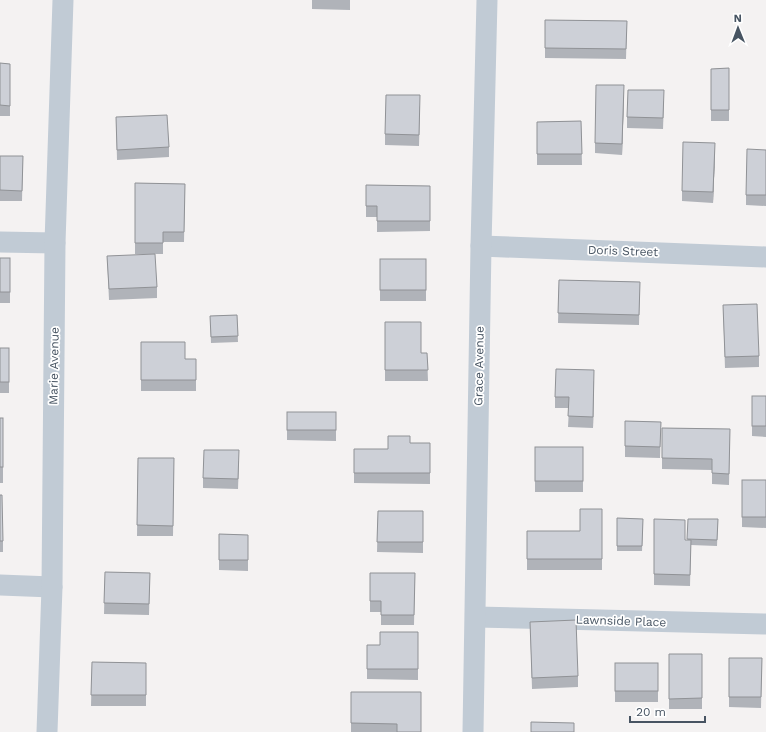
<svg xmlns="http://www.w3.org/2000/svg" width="766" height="732" font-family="'Work Sans',sans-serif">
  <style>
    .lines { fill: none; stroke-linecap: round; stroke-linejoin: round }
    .street { stroke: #c1cbd5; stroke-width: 21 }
    .wall { fill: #b0b3b9 }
    .shaded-wall { fill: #909296 }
    .building { fill: #cdd0d7; stroke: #909296 }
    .labels { text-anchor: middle; stroke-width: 3.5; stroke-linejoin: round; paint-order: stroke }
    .street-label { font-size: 12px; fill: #475462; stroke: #fff }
  </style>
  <rect width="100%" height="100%" fill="#f4f2f2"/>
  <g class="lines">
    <g class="street">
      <polyline points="0,242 55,243"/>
      <polyline points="481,246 766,257"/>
      <polyline points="0,585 52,587"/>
      <polyline points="476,617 766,624"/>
      <polyline points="47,732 52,587 55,243 63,0"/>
      <polyline points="473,732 481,246 487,0"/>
    </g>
  </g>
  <g class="wall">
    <polygon points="312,0 350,0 350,10 312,9"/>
    <polygon points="545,20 627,21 626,59 545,58"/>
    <polygon points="0,63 10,64 10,116 0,116"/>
    <polygon points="729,68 729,121 711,121 711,69"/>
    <polygon points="624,96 622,155 595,153 595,143"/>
    <polygon points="664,101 663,129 627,128 627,117"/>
    <polygon points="420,106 419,146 385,145 385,134"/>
    <polygon points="116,117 169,147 169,157 117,160"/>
    <polygon points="581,121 582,165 537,165 537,122"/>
    <polygon points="766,150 766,206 746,205 746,195"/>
    <polygon points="715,154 713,203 682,201 682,191"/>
    <polygon points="0,156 23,156 22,201 0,201"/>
    <polygon points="135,183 185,184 184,242 163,242 163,254 135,254"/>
    <polygon points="366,185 430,186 430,231 377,232 377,217 366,217"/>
    <polygon points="107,256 157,287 157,298 109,300"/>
    <rect x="0" y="258" width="10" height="45"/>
    <rect x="380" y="259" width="46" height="42"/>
    <polygon points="559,280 640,282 639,325 558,323"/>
    <polygon points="723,305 759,356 759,367 725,368"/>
    <polygon points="237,315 238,342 211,343 210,316"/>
    <polygon points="385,322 421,353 427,353 428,381 385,381"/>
    <polygon points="141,342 185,359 196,359 196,391 141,391"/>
    <rect x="0" y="348" width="9" height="45"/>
    <polygon points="594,381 593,428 568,427 569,408 555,408 555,397"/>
    <polygon points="752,396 766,396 766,437 752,436"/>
    <polygon points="287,412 336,412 336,441 287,440"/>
    <rect x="0" y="418" width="3" height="65"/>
    <polygon points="625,421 661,422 660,458 625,457"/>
    <polygon points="662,428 730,429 729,485 712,484 712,470 662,469"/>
    <polygon points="430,443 430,484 354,483 354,449 388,449"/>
    <rect x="535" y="447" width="48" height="45"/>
    <polygon points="138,458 174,458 173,536 137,536"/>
    <polygon points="239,461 238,489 203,488 203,478"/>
    <polygon points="742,480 766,480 766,528 742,527"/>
    <polygon points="0,495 3,541 3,552 0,552"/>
    <polygon points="602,509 602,570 527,570 527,531 580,531"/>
    <polygon points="378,511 423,511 423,553 377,552"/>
    <polygon points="617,518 643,519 642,551 617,551"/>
    <polygon points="654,519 685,540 687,540 718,519 717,546 691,545 690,586 654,585"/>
    <polygon points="219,534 248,535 248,571 219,570"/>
    <polygon points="105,572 150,573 149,615 104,614"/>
    <polygon points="370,573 415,573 414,625 381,625 381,612 370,612"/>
    <polygon points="530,622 578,676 578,687 532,689"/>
    <polygon points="418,632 418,680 367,679 367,645 380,645"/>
    <rect x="669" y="654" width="33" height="55"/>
    <polygon points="729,658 762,658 761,708 729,707"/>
    <polygon points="92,662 146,663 146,706 91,706"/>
    <rect x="615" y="663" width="43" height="39"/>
    <polygon points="351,692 421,732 351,732"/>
  </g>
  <g class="shaded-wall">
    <polygon points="624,85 624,96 622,155 622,144"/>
    <polygon points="715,143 715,154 713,203 713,192"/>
    <polygon points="594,370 594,381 593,428 593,417"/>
  </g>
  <g class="building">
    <polygon points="545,20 627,21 626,49 545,48"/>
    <polygon points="0,63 10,64 10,106 0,105"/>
    <polygon points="729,68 729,110 711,110 711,69"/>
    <polygon points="596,85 624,85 622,144 595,143"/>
    <polygon points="628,90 664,90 663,118 627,117"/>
    <polygon points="386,95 420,95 419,135 385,134"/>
    <polygon points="167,115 169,147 117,150 116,117"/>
    <polygon points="581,121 582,154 537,154 537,122"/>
    <polygon points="683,142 715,143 713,192 682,191"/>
    <polygon points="747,149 766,150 766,195 746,195"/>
    <polygon points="0,156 23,156 22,191 0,190"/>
    <polygon points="135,183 185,184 184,232 163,232 163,243 135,243"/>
    <polygon points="366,185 430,186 430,221 377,221 377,206 366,206"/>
    <polygon points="155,254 157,287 109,289 107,256"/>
    <rect x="0" y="258" width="10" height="34"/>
    <rect x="380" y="259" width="46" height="31"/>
    <polygon points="559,280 640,282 639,315 558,313"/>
    <polygon points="757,304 759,356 725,357 723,305"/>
    <polygon points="237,315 238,336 211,337 210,316"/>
    <polygon points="385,322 421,322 421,353 427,353 428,370 385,370"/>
    <polygon points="141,342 185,342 185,359 196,359 196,380 141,380"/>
    <rect x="0" y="348" width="9" height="34"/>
    <polygon points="556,369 594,370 593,417 568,416 569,397 555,397"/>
    <rect x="752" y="396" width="14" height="30"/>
    <rect x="287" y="412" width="49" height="18"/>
    <rect x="0" y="418" width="3" height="49"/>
    <polygon points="625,421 661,422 660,447 625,446"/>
    <polygon points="662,428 730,429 729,474 712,473 712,459 662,458"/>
    <polygon points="388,436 410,436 410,443 430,443 430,473 354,473 354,449 388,449"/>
    <rect x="535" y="447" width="48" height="34"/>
    <polygon points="204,450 239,450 238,479 203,478"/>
    <polygon points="138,458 174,458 173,526 137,525"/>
    <rect x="742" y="480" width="24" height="37"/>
    <polygon points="0,495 2,495 3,541 0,541"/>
    <polygon points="580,509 602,509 602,559 527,559 527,531 580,531"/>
    <polygon points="378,511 423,511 423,542 377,542"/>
    <polygon points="617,518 643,519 642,546 617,546"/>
    <polygon points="654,519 685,520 685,540 691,540 690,575 654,574"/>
    <polygon points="688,519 718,519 717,540 687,539"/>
    <polygon points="219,534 248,535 248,560 219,560"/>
    <polygon points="105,572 150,573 149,604 104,603"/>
    <polygon points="370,573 415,573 414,615 381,615 381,601 370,601"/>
    <polygon points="576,620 578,676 532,678 530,622"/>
    <polygon points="380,632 418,632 418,669 367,669 367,645 380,645"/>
    <polygon points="669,654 702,654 702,698 669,699"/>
    <polygon points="729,658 762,658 761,697 729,697"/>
    <polygon points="92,662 146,663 146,695 91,695"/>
    <rect x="615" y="663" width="43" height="28"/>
    <polygon points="351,692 421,692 421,732 397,732 397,724 351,723"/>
    <polygon points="531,722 574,723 574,732 531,732"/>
  </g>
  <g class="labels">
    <g class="street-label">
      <text transform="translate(623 251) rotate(2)" y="4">Doris Street</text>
      <text transform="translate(54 366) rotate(-89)" y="4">Marie Avenue</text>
      <text transform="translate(479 366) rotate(-89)" y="4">Grace Avenue</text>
      <text transform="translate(621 621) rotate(2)" y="4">Lawnside Place</text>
    </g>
  </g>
  <g transform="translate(738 28) rotate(359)" stroke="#ffffff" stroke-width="3" paint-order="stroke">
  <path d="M0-3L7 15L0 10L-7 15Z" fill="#475462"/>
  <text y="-6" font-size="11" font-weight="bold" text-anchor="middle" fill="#475462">N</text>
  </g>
  <path d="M630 716v6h75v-6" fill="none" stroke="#475462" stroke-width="2"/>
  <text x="636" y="716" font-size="12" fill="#475462" stroke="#ffffff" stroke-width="3" paint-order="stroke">20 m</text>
</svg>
